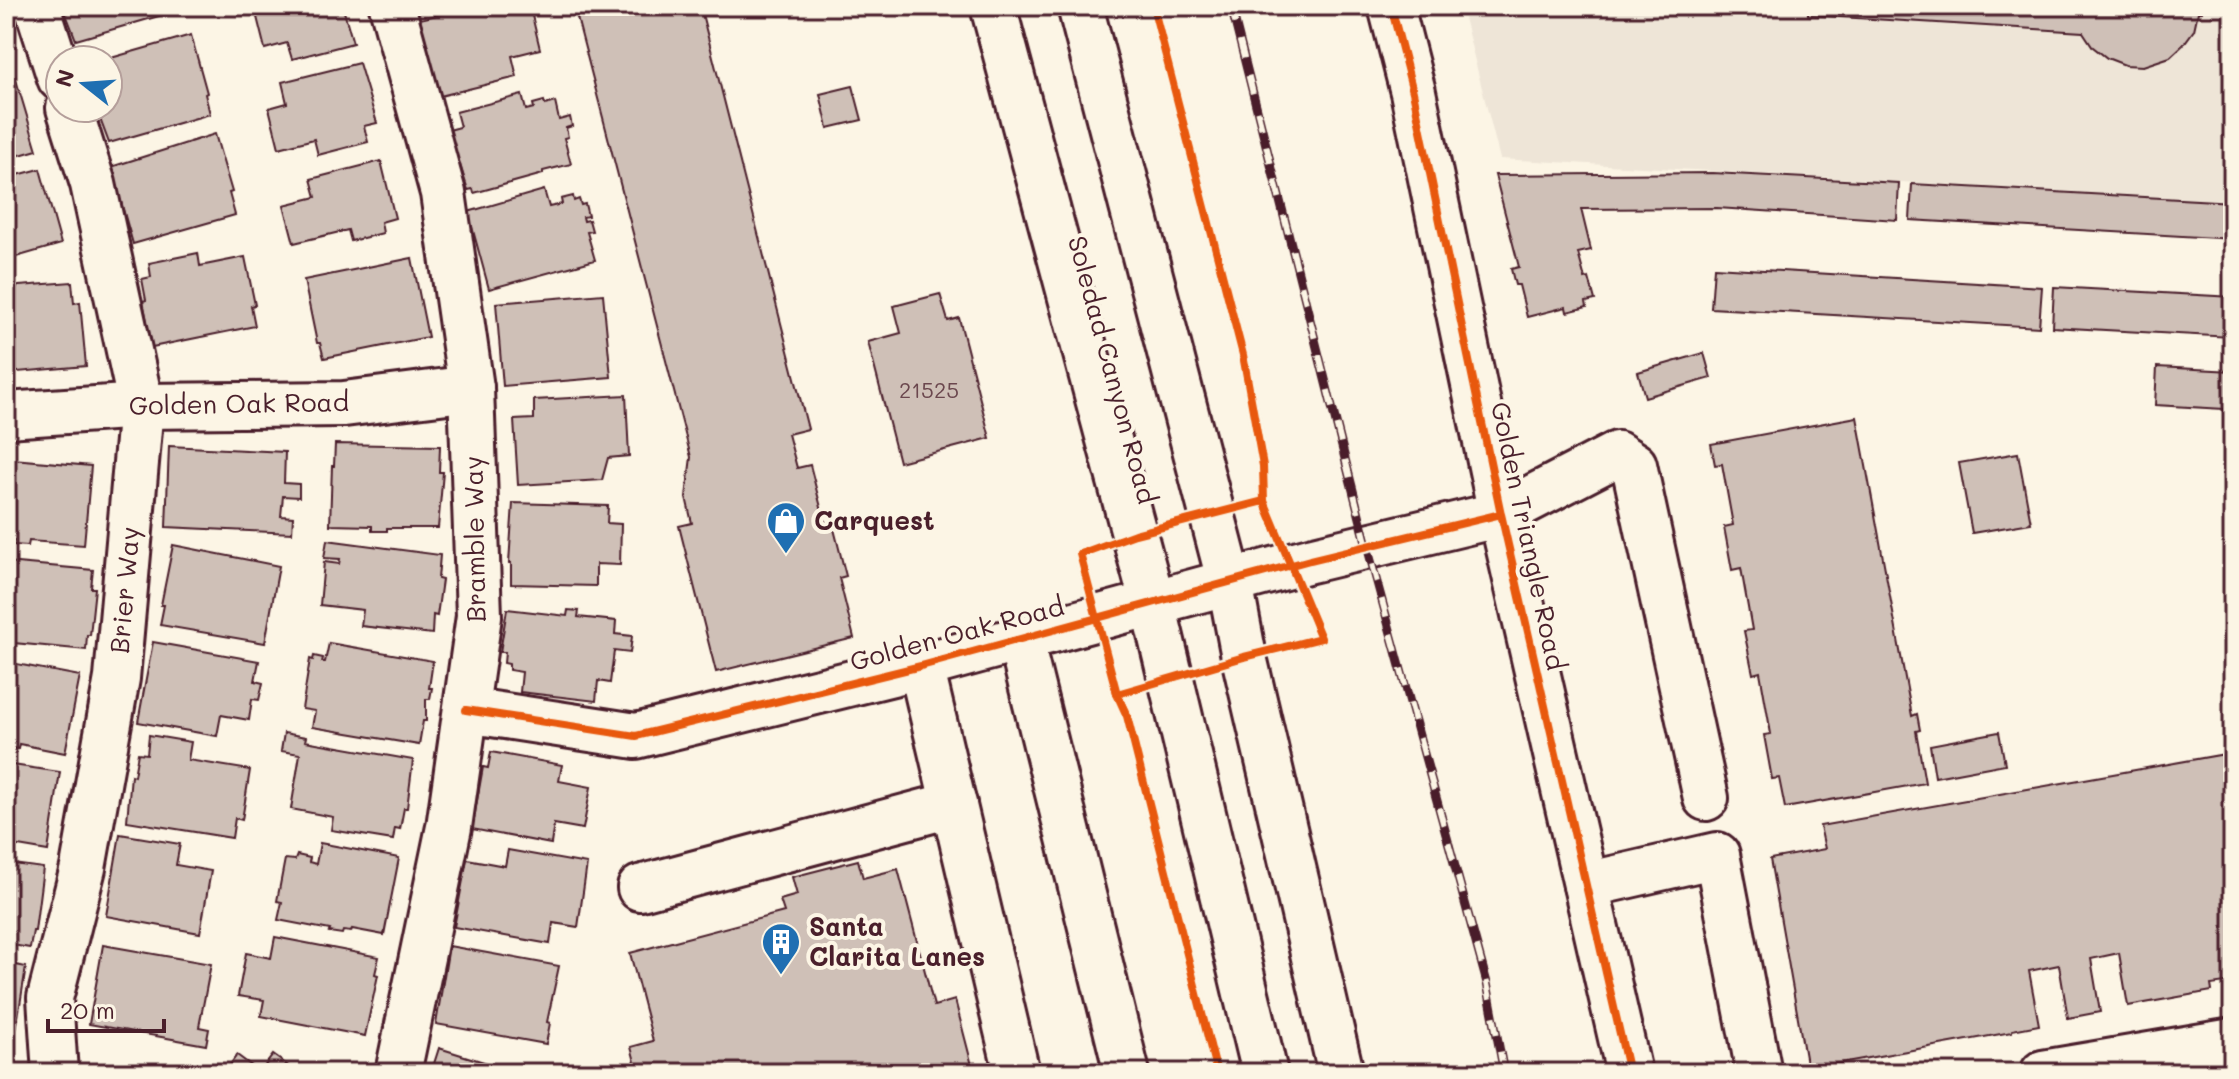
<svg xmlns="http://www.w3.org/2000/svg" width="2239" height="1079" font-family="Mali,sans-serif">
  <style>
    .built { fill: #eee5d7 }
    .building { fill: #cfc0b7; stroke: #4a1f2b; stroke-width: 2 }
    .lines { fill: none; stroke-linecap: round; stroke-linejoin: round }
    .minor-casing { stroke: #4a1f2b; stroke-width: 50 }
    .major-casing { stroke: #4a1f2b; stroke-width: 50 }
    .minor { stroke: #fcf5e5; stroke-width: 44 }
    .major { stroke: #fcf5e5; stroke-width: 44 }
    .rail-casing { stroke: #4a1f2b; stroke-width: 9 }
    .rail { stroke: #fcf5e5; stroke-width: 6; stroke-dasharray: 18; stroke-linecap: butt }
    .cycleway-casing { stroke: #fcf5e5; stroke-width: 13 }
    .cycleway { stroke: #e8590c; stroke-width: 8 }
    .labels { text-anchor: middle; stroke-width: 8; stroke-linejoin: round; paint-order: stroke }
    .number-label { font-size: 22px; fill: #6b474e }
    .street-label { font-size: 26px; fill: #4a1f2b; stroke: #fcf5e5 }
    .poi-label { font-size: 26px; font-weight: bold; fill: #4a1f2b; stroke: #fcf5e5; text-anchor: start }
  </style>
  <rect width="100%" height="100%" fill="#fcf5e5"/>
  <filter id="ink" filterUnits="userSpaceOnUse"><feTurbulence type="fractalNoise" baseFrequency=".0125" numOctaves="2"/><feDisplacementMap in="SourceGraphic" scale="16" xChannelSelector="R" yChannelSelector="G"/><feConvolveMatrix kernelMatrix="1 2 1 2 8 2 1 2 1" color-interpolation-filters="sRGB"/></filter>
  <g filter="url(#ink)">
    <polygon class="built" points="1461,6 2233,6 2233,201 1500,159"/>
    <g class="building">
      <polygon points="63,6 182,6 183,9 76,40"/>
      <polygon points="264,6 346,6 343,8 353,43 292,59 287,43 265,49 255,9"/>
      <polygon points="474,6 503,6 505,14 509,13 508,9 530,7 540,49 512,56 517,77 440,96 420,19"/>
      <polygon points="574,6 700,6 808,429 788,434 797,468 810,465 825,523 832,521 846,576 839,578 854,638 716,672 679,526 692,523 686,497 691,457"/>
      <polygon points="1808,6 2203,6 2202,12 2198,12 2194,30 2183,45 2170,57 2143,66 2125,65 2107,58 2093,47 2083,32 1808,15"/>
      <polygon points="191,35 207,93 205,94 210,114 109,143 96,108 108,108 108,60 104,60"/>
      <polygon points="359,63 377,123 364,126 368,142 318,155 314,139 279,148 269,108 287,103 282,82"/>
      <polygon points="14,73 37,150 6,159 6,75"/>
      <polygon points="853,86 862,120 828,128 820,94"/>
      <polygon points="522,95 526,110 534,108 533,104 544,101 545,105 555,102 559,120 570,117 572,126 566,128 568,137 564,138 571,164 543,171 543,174 474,193 473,189 468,190 449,130 460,127 456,112"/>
      <polygon points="215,134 232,192 229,193 235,215 133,244 111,167"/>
      <polygon points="381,161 395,218 381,222 383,233 351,241 348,230 294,243 284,205 316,197 311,179"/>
      <polygon points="40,169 61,244 6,260 6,178"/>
      <polygon points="1713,173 1899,183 1897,220 1717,208 1581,209 1591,250 1578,253 1585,279 1589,278 1595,300 1586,302 1587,307 1567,312 1566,307 1527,317 1519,285 1515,285 1511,269 1519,267 1495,175"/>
      <polygon points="1912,184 2233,202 2233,239 1910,220"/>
      <polygon points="544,190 549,207 562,204 561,199 573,196 574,201 579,199 581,205 585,204 588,216 583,217 584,221 589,220 592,231 587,232 595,260 489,289 468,212"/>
      <polygon points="198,253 200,266 245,257 255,305 251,306 255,326 152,347 143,301 146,300 142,279 151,277 149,263"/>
      <polygon points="412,258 428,337 324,358 320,343 317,343 304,280"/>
      <polygon points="1714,267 2042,287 2039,327 1711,308"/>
      <polygon points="72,282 74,303 80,302 86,366 6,373 6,287"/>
      <polygon points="2054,287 2233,297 2231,337 2052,327"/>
      <polygon points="603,294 611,377 503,386 496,303"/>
      <polygon points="940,294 948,321 959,318 990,438 899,462 868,342 901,333 894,306"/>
      <polygon points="1704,353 1711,378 1645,397 1638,372"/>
      <polygon points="2157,367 2233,371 2233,427 2224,427 2224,409 2155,405"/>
      <polygon points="626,395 629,456 608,458 602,480 518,485 514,420 534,419 534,400"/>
      <polygon points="1857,417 1912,716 1917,714 1920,730 1916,731 1925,783 1785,808 1779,778 1772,779 1764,735 1771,734 1760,672 1753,674 1744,631 1752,630 1741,568 1732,570 1724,527 1733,525 1722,464 1715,465 1711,444"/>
      <polygon points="335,444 440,446 439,472 443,472 438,528 387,528 387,531 372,531 372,526 330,525 332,466 334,466"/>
      <polygon points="169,446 285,452 284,483 299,484 299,497 283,496 281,516 293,517 292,533 166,527"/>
      <polygon points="2018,453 2031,523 1972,533 1959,463"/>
      <polygon points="13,459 91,466 84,545 29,541 28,546 13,545 14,541 6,540 6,480 11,480"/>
      <polygon points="513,503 608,506 607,523 621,524 620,565 596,564 596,586 511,584 511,563 509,563"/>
      <polygon points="327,540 440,555 438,579 442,580 437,616 433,615 432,634 361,626 363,610 320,605 324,562 339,564 340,559 324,558"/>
      <polygon points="173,545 279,566 265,643 160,625 164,605 161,605"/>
      <polygon points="6,562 93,570 91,588 95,588 90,635 87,635 86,650 14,643 15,631 6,630"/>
      <polygon points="507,609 567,616 568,610 579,611 578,617 616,621 615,634 632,636 630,653 614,651 610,683 598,681 596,701 520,692 522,672 509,670 509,664 504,663 505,652 500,652"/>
      <polygon points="153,642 259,661 255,681 263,683 259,700 252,699 249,720 221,715 217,736 138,722"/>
      <polygon points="329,643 433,661 429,688 432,688 430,699 426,699 426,721 423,721 419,745 312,727 315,711 302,709 310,659 313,660 314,656 323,658 322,662 325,662"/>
      <polygon points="6,662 80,676 65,753 19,744 18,749 6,747"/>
      <polygon points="1999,732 2005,764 1935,777 1930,745"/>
      <polygon points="284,733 306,737 305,741 413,760 407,808 404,808 400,829 395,828 393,840 331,830 333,817 291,809 300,754 281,751"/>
      <polygon points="149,735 191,742 188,760 250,770 242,820 235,818 232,838 127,821 131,775 134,776 138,753 147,754"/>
      <polygon points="491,752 562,765 559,781 591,787 583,829 554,824 551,844 472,829 483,767 488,768"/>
      <polygon points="2225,754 2233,797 2233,982 2211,985 2212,991 2128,1006 2119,953 2091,959 2100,1012 2068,1018 2059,965 2029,971 2039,1025 2012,1030 2012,1032 1807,1069 1770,859 1825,849 1820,826"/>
      <polygon points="6,764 60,772 48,851 6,844"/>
      <polygon points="120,834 180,844 176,865 211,871 200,933 106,916"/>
      <polygon points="320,843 399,858 384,935 352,929 351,932 343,931 342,934 329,932 330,930 278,920 282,902 277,901 285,859 295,860 297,855 310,858 309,862 316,864"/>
      <polygon points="508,850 587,864 578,927 553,923 550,944 454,927 467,859 505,866"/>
      <polygon points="858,860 863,878 898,869 934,1006 955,1000 974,1073 638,1073 631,1047 653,1041 630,953 784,912 780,900 797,895 792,877"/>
      <polygon points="6,863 43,868 35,931 33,931 30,948 6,944"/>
      <polygon points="275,937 379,957 375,974 378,975 365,1036 261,1016 264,1000 238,996 246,953 271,958"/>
      <polygon points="103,945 211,964 199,1027 209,1029 206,1045 89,1024"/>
      <polygon points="449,946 559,966 547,1022 550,1023 546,1044 436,1024"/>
      <polygon points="6,963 26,967 13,1049 6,1048"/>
      <polygon points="439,1048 503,1068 501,1073 431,1073"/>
      <polygon points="237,1055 260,1072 273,1055 298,1073 224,1073"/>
    </g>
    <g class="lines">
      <g class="minor-casing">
        <g id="minor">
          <polyline points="37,6 60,78"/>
          <polyline points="392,6 443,193 471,388 479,616 449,827 398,1073"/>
          <polyline points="1391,6 1413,92 1501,514 1629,1073"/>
          <polyline points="6,415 141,406 344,404 471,388"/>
          <polyline points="1020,639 1127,1073"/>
          <polyline points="921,666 1017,1073"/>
          <polyline points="466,710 636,736 921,666 1310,560 1501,514 1617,454 1634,465 1706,798"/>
          <polyline points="1586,885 1717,855 1759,1073"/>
          <polyline points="640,888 954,804"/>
          <polyline points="55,1073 50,998 83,868 117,678 141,406 93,184 69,108"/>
          <polyline points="2043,1073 2233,1041"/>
        </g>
      </g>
      <g class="major-casing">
        <g id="major">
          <polyline points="993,6 1153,604 1265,1073"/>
          <polyline points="1080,6 1230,583 1244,657 1341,1073"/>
        </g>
      </g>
      <use href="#minor" class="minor"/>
      <use href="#major" class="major"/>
      <g class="rail-casing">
        <polyline id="rail" points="1231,6 1367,546 1487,983 1504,1073"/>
      </g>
      <use href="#rail" class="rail"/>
      <g class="cycleway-casing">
        <g id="cycleway">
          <polyline points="1391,6 1413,92 1501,514 1629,1073"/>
          <polyline points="1117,694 1244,657 1321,638 1264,501 1263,466 1243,355 1153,6"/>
          <polyline points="466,710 636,736 921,666 1310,560 1501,514"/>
          <polyline points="1217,1073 1127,716 1117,694 1080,554 1135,534 1264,501"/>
        </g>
      </g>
      <use href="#cycleway" class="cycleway"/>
    </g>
  </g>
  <defs>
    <g id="shop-pin" transform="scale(2)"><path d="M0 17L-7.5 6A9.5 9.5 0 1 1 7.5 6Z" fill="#1f6fb2" stroke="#fcf5e5"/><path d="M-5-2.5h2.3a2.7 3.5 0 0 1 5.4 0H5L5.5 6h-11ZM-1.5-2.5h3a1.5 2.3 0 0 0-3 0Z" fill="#fff"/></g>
    <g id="building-pin" transform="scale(2)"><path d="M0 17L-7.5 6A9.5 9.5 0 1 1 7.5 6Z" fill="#1f6fb2" stroke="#fcf5e5"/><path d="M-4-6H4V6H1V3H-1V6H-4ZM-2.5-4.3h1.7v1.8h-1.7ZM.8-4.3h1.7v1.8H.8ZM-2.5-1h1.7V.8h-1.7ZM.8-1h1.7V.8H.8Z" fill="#fff"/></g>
  </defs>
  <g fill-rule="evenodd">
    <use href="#shop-pin" x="786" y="521"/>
    <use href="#building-pin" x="781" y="942"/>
  </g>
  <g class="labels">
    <g class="number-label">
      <text x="929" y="398">21525</text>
    </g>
    <g class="street-label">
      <text transform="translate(1112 370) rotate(75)" y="9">Soledad Canyon Road</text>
      <text transform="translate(239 404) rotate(-1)" y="9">Golden Oak Road</text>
      <text transform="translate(1528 536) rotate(78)" y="9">Golden Triangle Road</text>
      <text transform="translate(475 539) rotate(-91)" y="9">Bramble Way</text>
      <text transform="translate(125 590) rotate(-85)" y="9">Brier Way</text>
      <text transform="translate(957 634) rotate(-15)" y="9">Golden Oak Road</text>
    </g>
    <g class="poi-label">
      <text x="814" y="530">Carquest</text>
      <text x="809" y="936">Santa<tspan x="809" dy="30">Clarita Lanes</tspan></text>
    </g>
  </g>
  <rect width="2239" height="1079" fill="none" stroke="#fcf5e5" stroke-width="32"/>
  <rect x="16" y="16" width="2207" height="1047" fill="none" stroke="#4a1f2b" stroke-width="3" filter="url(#ink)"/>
  <g transform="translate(84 84) rotate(287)"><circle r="38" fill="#fcf5e5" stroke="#b59f9b" stroke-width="2"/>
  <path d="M0-6L14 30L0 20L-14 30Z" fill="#1f6fb2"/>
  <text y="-12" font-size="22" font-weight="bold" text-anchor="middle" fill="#4a1f2b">N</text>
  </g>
  <path d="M48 1019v12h116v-12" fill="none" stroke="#4a1f2b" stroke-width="4"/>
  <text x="60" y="1019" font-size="24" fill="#4a1f2b" stroke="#fcf5e5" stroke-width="6" paint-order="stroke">20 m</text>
</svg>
